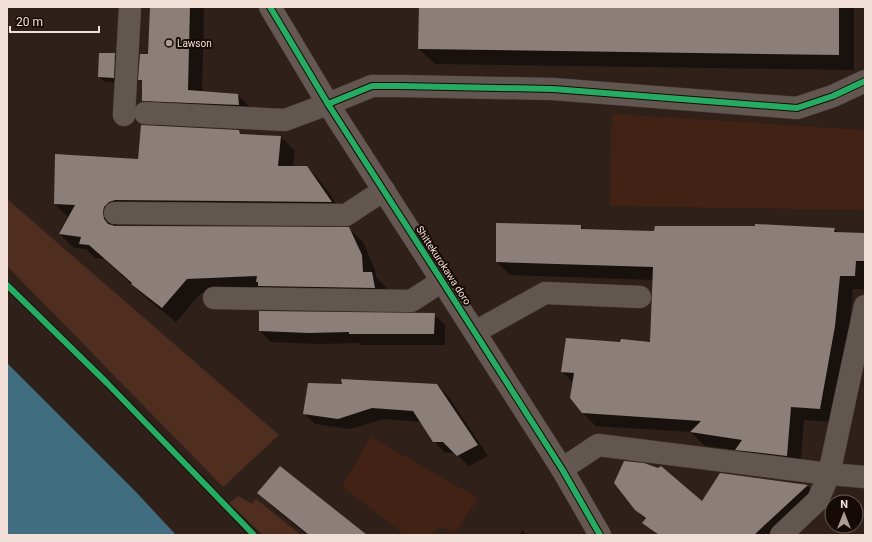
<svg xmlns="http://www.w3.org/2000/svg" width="872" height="542" font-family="Roboto,sans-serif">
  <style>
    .built { fill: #412215 }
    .green { fill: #4f2e20 }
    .water { fill: #416d81 }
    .shadow { fill: #0007 }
    .building { fill: #8c7e78 }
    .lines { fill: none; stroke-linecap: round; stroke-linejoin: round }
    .minor-casing { stroke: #4a3d38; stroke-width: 23 }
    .major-casing { stroke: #4a3d38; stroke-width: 23 }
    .minor { stroke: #625650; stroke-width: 22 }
    .major { stroke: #655751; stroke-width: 22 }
    .cycleway-casing { stroke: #160a06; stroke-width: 8 }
    .cycleway { stroke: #26ab63; stroke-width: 6 }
    .poi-dot { fill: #ae9c95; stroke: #160a06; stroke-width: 1.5 }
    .labels { text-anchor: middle; stroke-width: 4; stroke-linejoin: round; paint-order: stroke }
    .poi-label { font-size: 10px; fill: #f2dfd8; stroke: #160a06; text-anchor: start }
    .street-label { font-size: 10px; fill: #f2dfd8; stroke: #160a06 }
  </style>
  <rect width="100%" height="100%" fill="#2f2019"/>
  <g class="built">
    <polygon points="612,114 865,130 865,210 610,206"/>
    <polygon points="371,437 478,498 456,532 440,527 432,535 405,535 342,486"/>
  </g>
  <g class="green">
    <polygon points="7,199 279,435 223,487 7,266"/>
    <polygon points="238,496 252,504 256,499 301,535 263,535 229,503"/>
  </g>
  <polygon class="water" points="7,363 136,492 176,535 7,535"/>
  <g class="shadow">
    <polygon points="151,7 204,7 202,92 238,95 252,109 157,115 143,101 143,83 140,79 149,56"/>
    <polygon points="420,7 854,7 854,70 435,64 419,49"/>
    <polygon points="114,54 120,60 119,83 105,82 99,77"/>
    <polygon points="239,131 243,135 281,137 295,151 293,167 307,167 321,182 345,216 118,221 116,227 348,228 363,242 375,270 376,277 386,287 388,302 264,290 201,293 176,322 146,298 104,259 95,258 86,249 74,248 60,234 69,218 55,204 139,160"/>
    <polygon points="581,226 584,230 655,232 834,229 839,233 865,234 865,289 853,289 848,340 833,422 804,420 800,469 750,463 737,450 705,446 691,432 596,426 583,413 573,383 562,371 621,343 651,343 653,280 510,275 497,262"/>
    <polygon points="434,314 445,325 445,345 361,345 359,343 320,344 271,342 260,331"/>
    <polygon points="437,384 448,396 488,456 469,466 455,453 445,453 434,441 421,422 384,419 350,429 315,424 304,413 343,385"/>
    <polygon points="721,474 808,486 818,497 778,535 657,535 644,522 646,520 635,509 702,503"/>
    <polygon points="259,493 366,535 307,535 274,508"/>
    <polygon points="522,530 527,535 520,535"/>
  </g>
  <g class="building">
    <polygon points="150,7 190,7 188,90 238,94 239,105 142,101 142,80 138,80 140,54 148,54"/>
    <polygon points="419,7 839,7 839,55 418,49"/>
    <polygon points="99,53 115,53 114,78 98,77"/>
    <polygon points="141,125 239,130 240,134 281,136 278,166 307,166 332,202 115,200 109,202 104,207 103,212 104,219 108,224 115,226 349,227 362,255 363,272 372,272 375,288 258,286 258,282 256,282 257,276 187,279 162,308 131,284 132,283 89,245 79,244 81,237 59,234 75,205 54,204 55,154 138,159"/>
    <polygon points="496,223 581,225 581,229 654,231 655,226 755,226 755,224 835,228 834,232 865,233 865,261 856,261 855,276 840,276 835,326 820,409 791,407 787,456 735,450 742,440 690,432 701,421 582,413 570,398 574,373 561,372 566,338 620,342 621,339 650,342 653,267 496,262"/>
    <polygon points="259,311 435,313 434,334 349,334 349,332 309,333 259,331"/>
    <polygon points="341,379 437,384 478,445 457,456 443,442 433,442 413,411 372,408 338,419 303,414 308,383 342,384"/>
    <polygon points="624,461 644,463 658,468 661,466 702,501 720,473 808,485 754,535 659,535 642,523 646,518 635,510 614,483"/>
    <polygon points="280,466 367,535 309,535 257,493"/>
  </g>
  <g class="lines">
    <g class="minor-casing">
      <g id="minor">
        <polyline points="145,113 285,120 328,104 372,86 401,86 553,89 797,108 833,96 865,81"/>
        <polyline points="124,115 130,7"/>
        <polyline points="115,213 346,215 384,190"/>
        <polyline points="214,298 411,301 442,281"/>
        <polyline points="475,332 545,293 640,297"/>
        <polyline points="562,469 598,445 829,474 865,477"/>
        <polyline points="781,535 818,500 829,474 865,306"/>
      </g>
    </g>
    <g class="major-casing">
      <polyline id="major" points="270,7 328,104 442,281 562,469 600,535"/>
    </g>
    <use href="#minor" class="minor"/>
    <use href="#major" class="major"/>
    <g class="cycleway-casing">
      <g id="cycleway">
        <polyline points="270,7 328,104 442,281 562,469 600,535"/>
        <polyline points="328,104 372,86 401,86 553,89 797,108 833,96 865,81"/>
        <polyline points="7,285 107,383 254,535"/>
      </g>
    </g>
    <use href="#cycleway" class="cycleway"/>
  </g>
  <circle class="poi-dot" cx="169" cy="43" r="4"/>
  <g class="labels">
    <g class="poi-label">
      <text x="177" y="47">Lawson</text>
    </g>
    <g class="street-label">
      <text transform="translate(444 265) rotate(57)" y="4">Shittekurokawa doro</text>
    </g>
  </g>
  <rect width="872" height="542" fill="none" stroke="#f2dfd8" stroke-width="16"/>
  <g transform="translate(844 514)"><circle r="19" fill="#160a06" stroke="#6e5f5a"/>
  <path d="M0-3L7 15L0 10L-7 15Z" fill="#ae9c95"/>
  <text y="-6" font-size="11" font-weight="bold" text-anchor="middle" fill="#f2dfd8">N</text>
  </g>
  <path d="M10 26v6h89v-6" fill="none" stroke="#f2dfd8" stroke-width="2"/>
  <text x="16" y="26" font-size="12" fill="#f2dfd8" stroke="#160a06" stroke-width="3" paint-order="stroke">20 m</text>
</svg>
